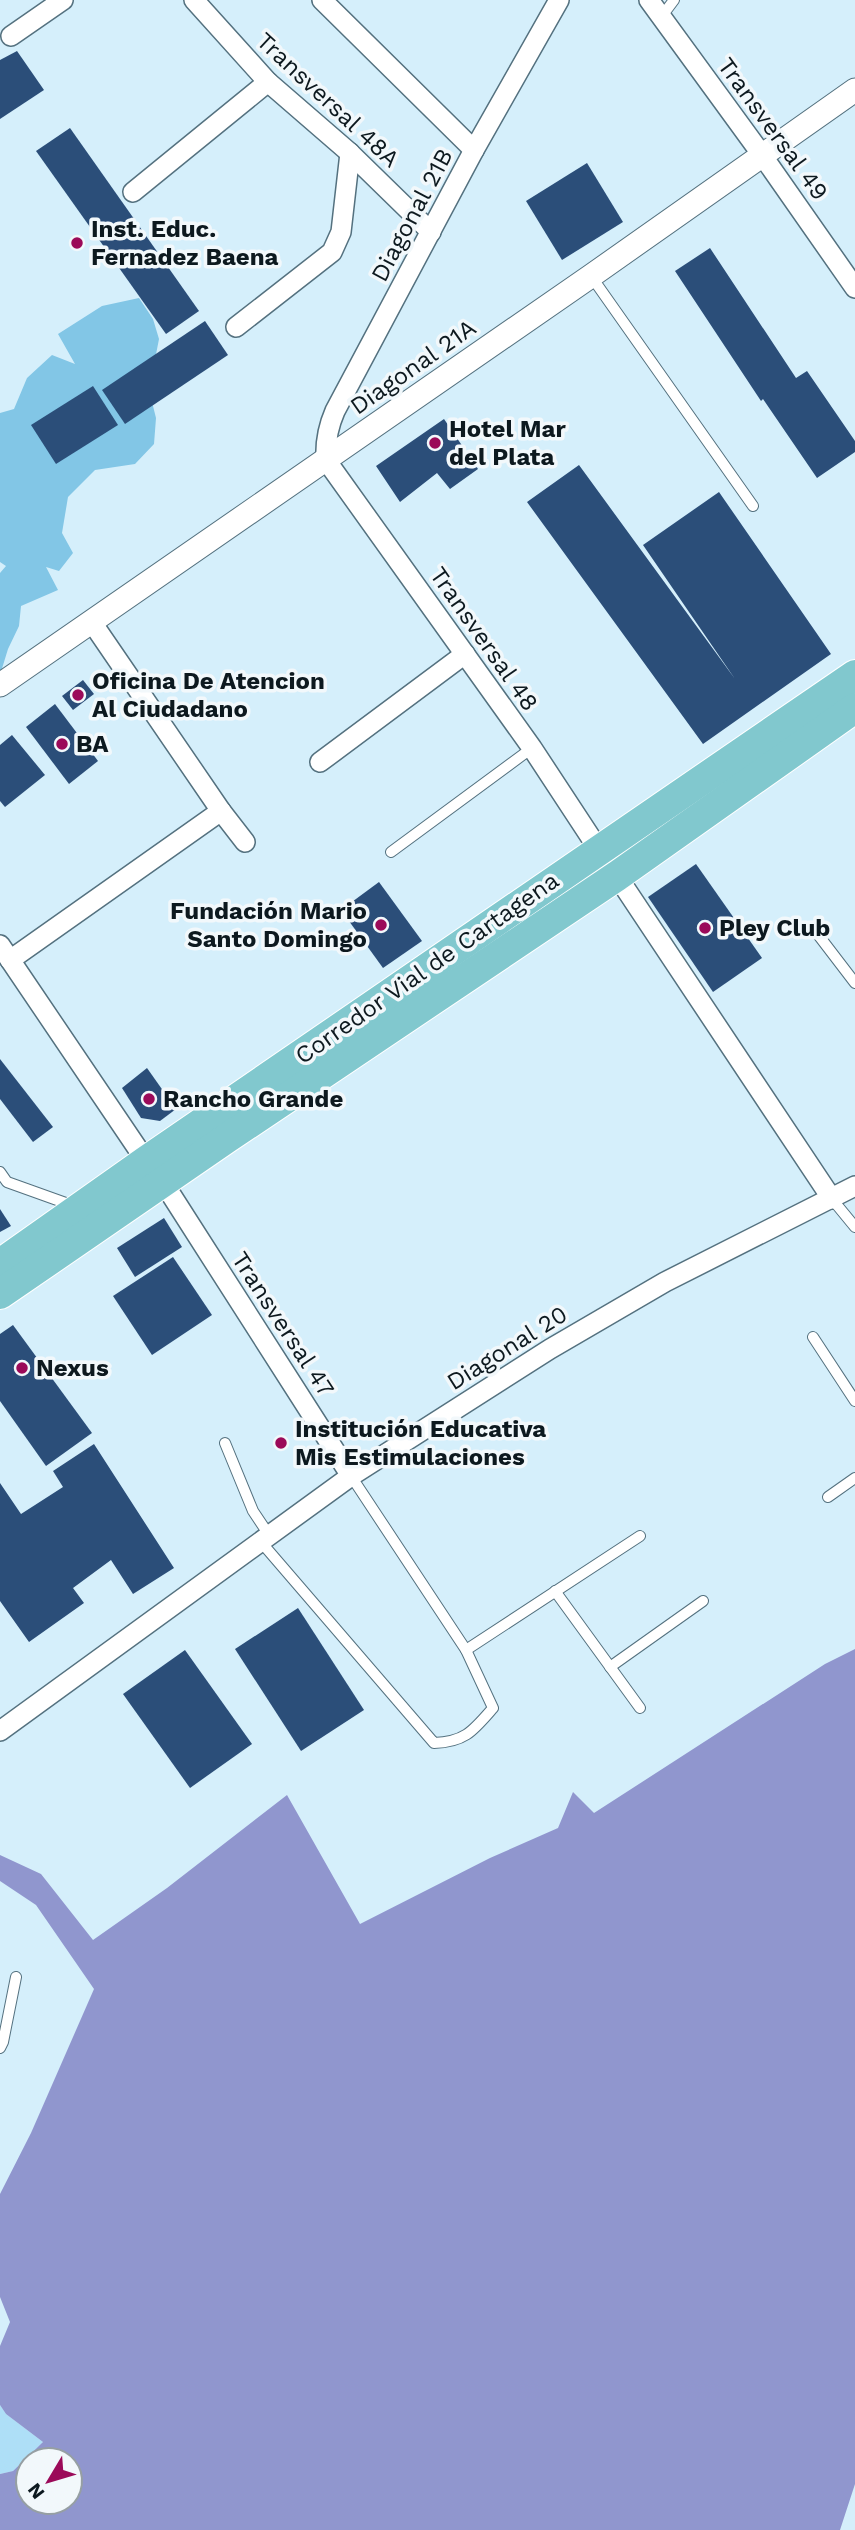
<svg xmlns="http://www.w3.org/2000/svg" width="855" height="2530" font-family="'Work Sans',sans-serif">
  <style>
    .green { fill: #aedff7 }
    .forest { fill: #82c6e6 }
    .water { fill: #9096ce; fill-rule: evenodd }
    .building { fill: #2b4e79 }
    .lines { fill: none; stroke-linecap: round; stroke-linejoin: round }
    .service-casing { stroke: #54717f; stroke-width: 12 }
    .minor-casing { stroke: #54717f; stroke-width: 22 }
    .tertiary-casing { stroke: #54717f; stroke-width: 25 }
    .primary-casing { stroke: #fff; stroke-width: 32 }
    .service { stroke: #fff; stroke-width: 10 }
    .minor { stroke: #fff; stroke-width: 19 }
    .tertiary { stroke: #fff; stroke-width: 23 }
    .primary { stroke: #81c8ce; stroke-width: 30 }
    .poi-dot { fill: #9b0a59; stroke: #f2f8fb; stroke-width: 2.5 }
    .labels { text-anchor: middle; stroke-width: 7; stroke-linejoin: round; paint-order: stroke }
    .street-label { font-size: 24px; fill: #0d191f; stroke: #f2f8fb }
    .poi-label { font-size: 24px; font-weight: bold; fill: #0d191f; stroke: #f2f8fb; text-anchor: start }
  </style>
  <rect width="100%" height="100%" fill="#d5effb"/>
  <polygon class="green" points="0,2405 6,2414 43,2442 13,2471 0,2474"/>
  <polygon class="forest" points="139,298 153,319 159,339 149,390 156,418 154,444 135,464 95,470 68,497 62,533 73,553 59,571 46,567 58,590 21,606 19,626 8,649 0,675 0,573 6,566 0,562 0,413 14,409 27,378 52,355 75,364 58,334 102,306"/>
  <path class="water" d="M855,1649V2484L840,2530H0V2474L13,2471L43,2442L6,2414L0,2405V2346L10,2322L0,2297V2194L31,2133L94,1989L36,1905L0,1881V1855L41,1874L93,1940L167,1888L287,1795L360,1924L490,1858L558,1828L573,1792L594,1813L825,1664ZM28,2460H70V2502H28Z"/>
  <g class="building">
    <polygon points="17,51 44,90 0,119 0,60"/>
    <polygon points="70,128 199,311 166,334 36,151"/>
    <polygon points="587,163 623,222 562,260 526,201"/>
    <polygon points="710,248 796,378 807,371 855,441 855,452 817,478 763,399 761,401 675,271"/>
    <polygon points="205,321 228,355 125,424 102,390"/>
    <polygon points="93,386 118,425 56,464 31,425"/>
    <polygon points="444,419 478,469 450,489 437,473 400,502 376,466"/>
    <polygon points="579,465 735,679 643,545 719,492 831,654 703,744 527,502"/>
    <polygon points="83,680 94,694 73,710 62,696"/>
    <polygon points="55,704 98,761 69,784 26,727"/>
    <polygon points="12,735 45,775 5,807 0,801 0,745"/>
    <polygon points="696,864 762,958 713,992 648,897"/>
    <polygon points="379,882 422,941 383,968 341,910"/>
    <polygon points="0,1059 53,1127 33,1142 0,1099"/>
    <polygon points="147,1068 176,1109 160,1121 141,1118 122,1088"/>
    <polygon points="0,1209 11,1226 0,1232"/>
    <polygon points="164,1218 182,1247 135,1277 117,1248"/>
    <polygon points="173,1257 212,1315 152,1355 113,1296"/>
    <polygon points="13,1325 92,1433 46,1466 0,1401 0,1334"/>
    <polygon points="94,1444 174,1568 133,1594 111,1560 73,1588 84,1603 29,1642 0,1601 0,1483 21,1514 63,1487 53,1471"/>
    <polygon points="298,1608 364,1710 301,1751 235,1649"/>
    <polygon points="185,1650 252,1744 190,1788 123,1694"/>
  </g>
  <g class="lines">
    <g class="service-casing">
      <g id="service">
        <polyline points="662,16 674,0"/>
        <polyline points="591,276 753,506"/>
        <polyline points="391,852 532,748"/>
        <polyline points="816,932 855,983"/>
        <polyline points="0,1172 7,1182 74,1206"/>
        <polyline points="832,1199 855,1227"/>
        <polyline points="813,1337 855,1401"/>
        <polyline points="225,1443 253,1511 269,1535"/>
        <polyline points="828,1497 855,1478"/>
        <path d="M261,1542L434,1743C465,1742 473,1731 493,1708L466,1650L351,1476"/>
        <polyline points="555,1591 640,1708"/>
        <polyline points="466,1650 640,1536"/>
        <polyline points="610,1667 703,1601"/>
        <polyline points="0,2048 3,2042 16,1977"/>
      </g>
    </g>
    <g class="minor-casing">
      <g id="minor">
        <polyline points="194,0 268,82 350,153 431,232"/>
        <polyline points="322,0 474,150"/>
        <path d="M559,0L474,150L335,411C328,427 325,442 326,460L532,748L599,850"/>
        <polyline points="649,0 762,155 855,288"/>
        <polyline points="11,36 63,0"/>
        <polyline points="133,192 268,82"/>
        <polyline points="236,327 332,252 341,232 350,153"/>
        <polyline points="91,621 221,811 245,842"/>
        <polyline points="320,762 465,654"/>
        <polyline points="617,876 832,1199"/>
        <polyline points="0,945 146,1161"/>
        <polyline points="10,960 221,811"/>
        <polyline points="163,1182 351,1476"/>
        <polyline points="0,1731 351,1476 550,1349 665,1282 855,1186"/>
      </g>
    </g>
    <g class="tertiary-casing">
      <polyline id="tertiary" points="0,685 591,276 855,90"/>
    </g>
    <g class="primary-casing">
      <g id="primary">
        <polyline points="0,1264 146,1161 855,675"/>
        <polyline points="0,1294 227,1138 617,876 855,708"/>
      </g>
    </g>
    <use href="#service" class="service"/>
    <use href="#minor" class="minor"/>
    <use href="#tertiary" class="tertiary"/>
    <use href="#primary" class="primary"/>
  </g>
  <g class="poi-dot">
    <circle cx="77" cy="243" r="7"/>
    <circle cx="435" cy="443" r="7"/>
    <circle cx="78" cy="695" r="7"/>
    <circle cx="62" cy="744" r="7"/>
    <circle cx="381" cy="925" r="7"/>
    <circle cx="705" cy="928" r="7"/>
    <circle cx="149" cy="1099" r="7"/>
    <circle cx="22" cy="1368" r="7"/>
    <circle cx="281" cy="1443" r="7"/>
  </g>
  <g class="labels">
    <g class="street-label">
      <text transform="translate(328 100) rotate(43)" y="8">Transversal 48A</text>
      <text transform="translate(773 129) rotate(54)" y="8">Transversal 49</text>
      <text transform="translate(412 215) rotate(-62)" y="8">Diagonal 21B</text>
      <text transform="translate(413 367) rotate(-35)" y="8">Diagonal 21A</text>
      <text transform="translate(484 639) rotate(55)" y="8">Transversal 48</text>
      <text transform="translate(427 968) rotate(-35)" y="8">Corredor Vial de Cartagena</text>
      <text transform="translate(283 1324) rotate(57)" y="8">Transversal 47</text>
      <text transform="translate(507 1348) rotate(-32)" y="8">Diagonal 20</text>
    </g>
    <g class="poi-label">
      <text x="91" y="237">Inst. Educ.<tspan x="91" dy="28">Fernadez Baena</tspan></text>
      <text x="449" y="437">Hotel Mar<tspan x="449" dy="28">del Plata</tspan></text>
      <text x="92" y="689">Oficina De Atencion<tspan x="92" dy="28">Al Ciudadano</tspan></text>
      <text x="76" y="752">BA</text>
      <text x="367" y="919" text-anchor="end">Fundación Mario<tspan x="367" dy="28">Santo Domingo</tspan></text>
      <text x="719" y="936">Pley Club</text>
      <text x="163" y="1107">Rancho Grande</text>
      <text x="36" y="1376">Nexus</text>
      <text x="295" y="1437">Institución Educativa<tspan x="295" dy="28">Mis Estimulaciones</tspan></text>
    </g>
  </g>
  <g transform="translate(49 2481) rotate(232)"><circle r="33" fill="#f2f8fb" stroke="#969fa3" stroke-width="2"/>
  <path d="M0-5L12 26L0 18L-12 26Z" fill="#9b0a59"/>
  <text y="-10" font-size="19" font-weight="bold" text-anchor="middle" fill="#0d191f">N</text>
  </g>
</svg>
